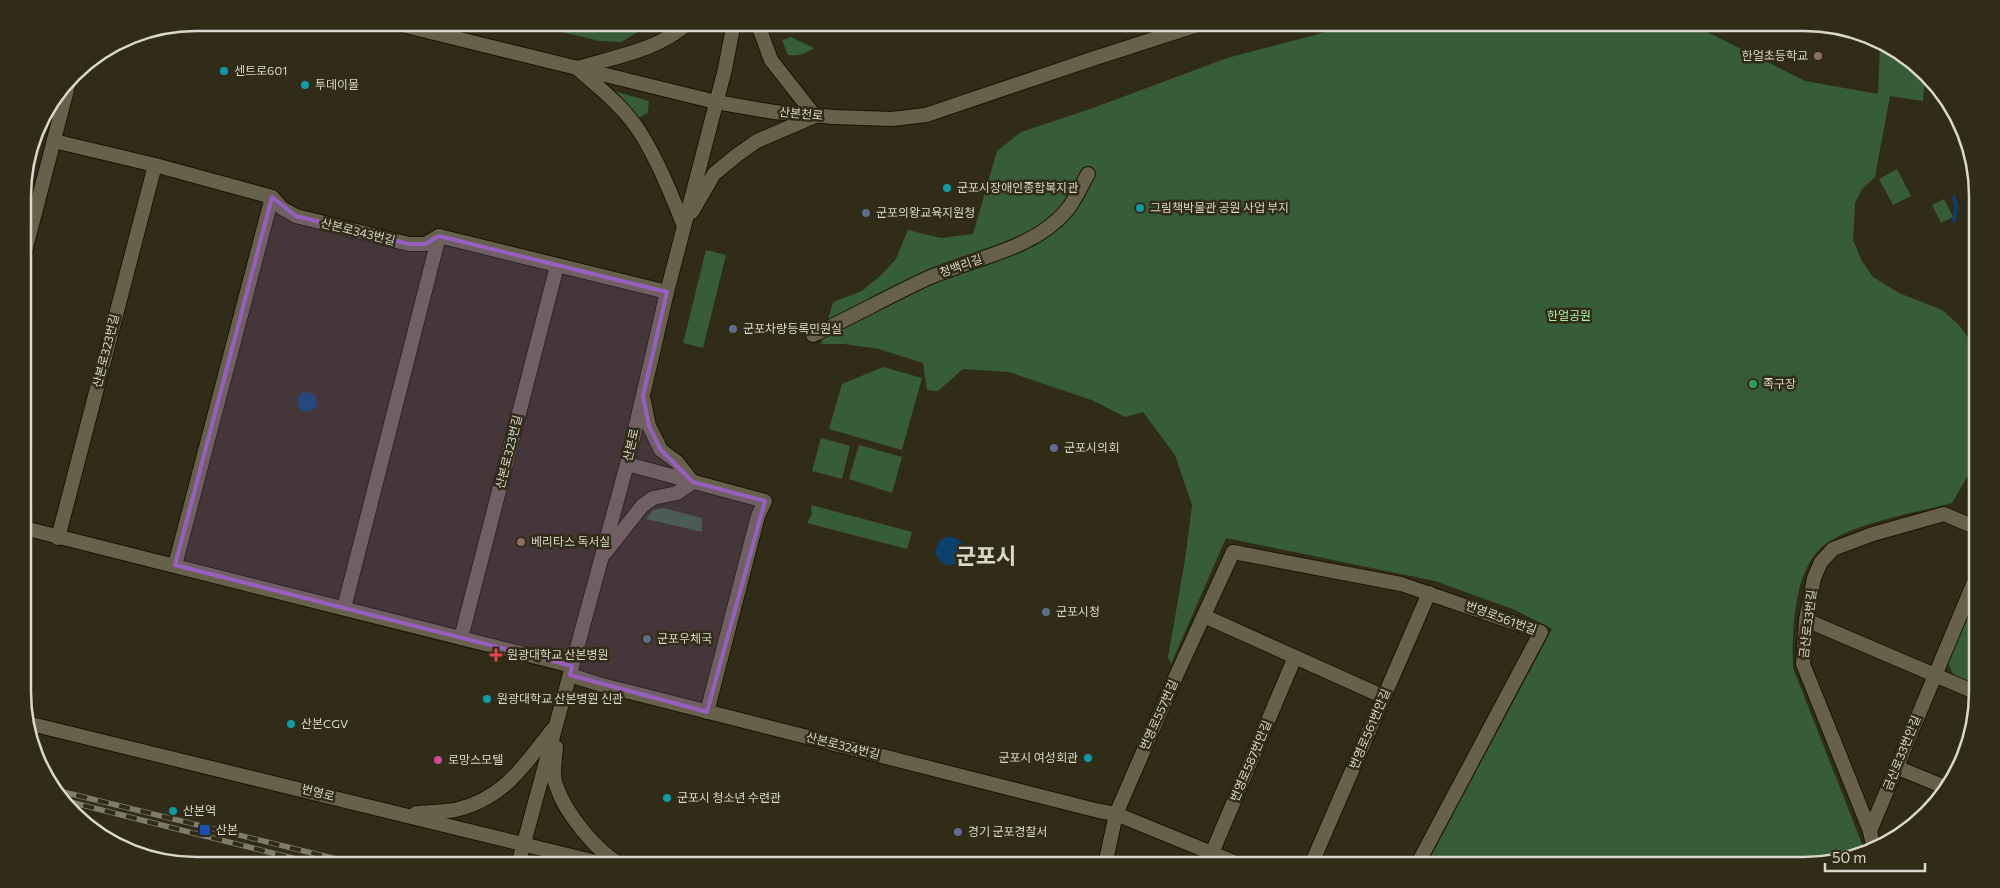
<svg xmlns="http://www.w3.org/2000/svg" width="2000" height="888" font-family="Commissioner,'Noto Sans KR',sans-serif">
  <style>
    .green { fill: #375c38 }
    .water { fill: #0c416e }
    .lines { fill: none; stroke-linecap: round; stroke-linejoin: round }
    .stream { stroke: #0c416e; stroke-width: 4 }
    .minor-casing { stroke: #191403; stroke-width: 16 }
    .minor { stroke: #67614b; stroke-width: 14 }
    .rail-casing { stroke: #807c6b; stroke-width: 5.5 }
    .rail { stroke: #312c18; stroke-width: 4; stroke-dasharray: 11; stroke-linecap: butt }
    .marked { fill: #985fc3; fill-opacity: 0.2; stroke: #985fc3; stroke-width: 4; stroke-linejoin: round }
    .education-dot { fill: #8d6e63; stroke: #312c18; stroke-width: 2 }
    .culture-dot { fill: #0f9aa8; stroke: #312c18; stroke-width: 2 }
    .service-dot { fill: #5c6f8a; stroke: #312c18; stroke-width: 2 }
    .leisure-dot { fill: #2e9e5b; stroke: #312c18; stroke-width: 2 }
    .health-dot { fill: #e0444e; stroke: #312c18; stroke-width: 2 }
    .hotel-dot { fill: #d1479c; stroke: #312c18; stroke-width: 2 }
    .transit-dot { fill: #1a4fb4; stroke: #312c18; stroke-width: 2 }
    .labels { text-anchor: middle; stroke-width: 5; stroke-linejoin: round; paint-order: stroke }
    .poi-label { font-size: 12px; fill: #dad7cb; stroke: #312c18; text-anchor: start }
    .street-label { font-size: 12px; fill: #dad7cb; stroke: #312c18 }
    .park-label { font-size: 12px; fill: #aaf4aa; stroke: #312c18 }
    .town-label { font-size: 22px; font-weight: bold; fill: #dad7cb; stroke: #312c18 }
    .rim { fill: none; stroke: #dad7cb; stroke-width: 2.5 }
  </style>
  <rect width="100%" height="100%" fill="#312c18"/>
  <g class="green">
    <polygon points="525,23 653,22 653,23 621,42 599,41"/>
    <path d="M1360,23H1689L1805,81L1878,94L1880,43L1925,78L1923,101L1890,96L1875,177L1862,189L1855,203L1853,240L1862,261L1873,277L1899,293L1942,310L1958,324L1970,340L1977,346V460L1952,503C1916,513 1844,524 1819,550C1793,576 1792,634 1793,668L1864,849L1815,865H1426L1552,629L1515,610L1435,581L1226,538L1171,664L1168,657L1185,560L1192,505L1175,455L1143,412L1125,417L1094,401L1009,372L963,369L938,391L927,390L923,363L879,349L844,344H821L833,302L862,291L881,275L896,259L908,230L941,238L973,234L997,151L1021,132L1093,108L1227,58Z"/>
    <path d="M791,37L814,48C805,54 799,56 788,55L782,40Z"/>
    <polygon points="614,91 649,101 648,113 638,118"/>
    <polygon points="1897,169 1911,196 1893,205 1879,179"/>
    <polygon points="1944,199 1953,217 1941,223 1932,205"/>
    <polygon points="706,250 726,255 703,348 683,343"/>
    <polygon points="883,367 922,378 902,450 829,429 842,384"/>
    <polygon points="821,438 850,446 842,479 812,471"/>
    <polygon points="859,445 902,457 892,493 849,479"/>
    <polygon points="811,505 912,532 907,549 807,523 812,514"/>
    <polygon points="663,508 702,518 702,532 646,519 653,510"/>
    <polygon points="1973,602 1977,604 1977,687 1955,678 1948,663"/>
  </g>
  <g class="water">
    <circle cx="307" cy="402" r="10"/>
    <circle cx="950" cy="551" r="14"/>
  </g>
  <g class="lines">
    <polyline class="stream" points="1954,197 1956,206 1954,221"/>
    <g class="minor-casing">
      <g id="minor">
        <polyline points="390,22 716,102 774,112 834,117 892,119 926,115 1092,59 1207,22"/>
        <path d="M577,68C614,57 660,50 689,22"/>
        <path d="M579,70C601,89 626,109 641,134C659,163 671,194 684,226"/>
        <polyline points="54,141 155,165 272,197 282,208 296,216 409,244 425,244 439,236"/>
        <polyline points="692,212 714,174 737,155 757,141 815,116 771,60 757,22"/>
        <polyline points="439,236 667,292"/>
        <polyline points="23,259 69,82"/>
        <path d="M813,335C852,317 889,296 928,278C973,258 1034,250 1067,210C1075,200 1081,186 1088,174"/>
        <polyline points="627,464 765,501 758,516 707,712"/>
        <polyline points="24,528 572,666"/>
        <polyline points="58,538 155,165"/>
        <polyline points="605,553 642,506 653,498 677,493 693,482 677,462 661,450 649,426 644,401"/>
        <polyline points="175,565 272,197"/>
        <polyline points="344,608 439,236"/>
        <polyline points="1204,616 1384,697"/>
        <polyline points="1806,620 1977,693"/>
        <polyline points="461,638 557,266"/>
        <polyline points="570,675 598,684 1099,811 1116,814 1241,865"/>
        <polyline points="27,723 608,865"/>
        <path d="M556,747C555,758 552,775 556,785C565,813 596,851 621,865"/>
        <polyline points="1896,767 1947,788"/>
        <path d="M416,813C428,812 442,812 455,810C503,799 524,766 552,730"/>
        <polyline points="1870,831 1977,575"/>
        <polyline points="1873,845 1870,831 1803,664 1806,620 1814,578 1821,562 1833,549 1873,534 1944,514 1977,528"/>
        <polyline points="518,865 627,464 667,292 725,69 734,22"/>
        <polyline points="1105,865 1116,814 1176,676 1233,552 1401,584 1541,632 1417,865"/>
        <polyline points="1212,865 1212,853 1295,657"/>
        <polyline points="1311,865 1429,593"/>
      </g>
    </g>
    <use href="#minor" class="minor"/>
    <g class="rail-casing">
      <g id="rail">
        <polyline points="55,790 361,865"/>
        <polyline points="62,800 320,865"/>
      </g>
    </g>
    <use href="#rail" class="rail"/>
  </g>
  <path class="marked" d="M272,197L296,216L409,244H425L439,236L667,292L643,396L649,426L661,450L693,482L765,501L707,712L570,675L572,666L175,565Z"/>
  <g class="education-dot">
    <circle cx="1818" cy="56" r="5"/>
    <circle cx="521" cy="542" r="5"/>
  </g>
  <g class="culture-dot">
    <circle cx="224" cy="71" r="5"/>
    <circle cx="305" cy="85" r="5"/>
    <circle cx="947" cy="188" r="5"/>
    <circle cx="1140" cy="208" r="5"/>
    <circle cx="487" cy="699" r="5"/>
    <circle cx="291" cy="724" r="5"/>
    <circle cx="1088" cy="758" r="5"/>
    <circle cx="667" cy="798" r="5"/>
    <circle cx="173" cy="811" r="5"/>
  </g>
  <g class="service-dot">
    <circle cx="866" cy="213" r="5"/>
    <circle cx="733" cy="329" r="5"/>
    <circle cx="1054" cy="448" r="5"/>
    <circle cx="1046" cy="612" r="5"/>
    <circle cx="647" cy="639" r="5"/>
    <circle cx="958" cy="832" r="5"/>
  </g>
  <circle class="leisure-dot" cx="1753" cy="384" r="5"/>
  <path class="health-dot" d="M493.5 647.5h5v5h5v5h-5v5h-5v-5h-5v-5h5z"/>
  <circle class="hotel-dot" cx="438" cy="760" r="5"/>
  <rect class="transit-dot" x="199" y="824" width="12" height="12" rx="2.5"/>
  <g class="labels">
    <g class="poi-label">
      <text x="1808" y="60" text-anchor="end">한얼초등학교</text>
      <text x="234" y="75">센트로601</text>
      <text x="315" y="89">투데이몰</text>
      <text x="957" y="192">군포시장애인종합복지관</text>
      <text x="1150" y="212">그림책박물관 공원 사업 부지</text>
      <text x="876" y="217">군포의왕교육지원청</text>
      <text x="743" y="333">군포차량등록민원실</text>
      <text x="1763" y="388">족구장</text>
      <text x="1064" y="452">군포시의회</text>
      <text x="531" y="546">베리타스 독서실</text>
      <text x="1056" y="616">군포시청</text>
      <text x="657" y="643">군포우체국</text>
      <text x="507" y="659">원광대학교 산본병원</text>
      <text x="497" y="703">원광대학교 산본병원 신관</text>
      <text x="301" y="728">산본CGV</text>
      <text x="1078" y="762" text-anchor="end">군포시 여성회관</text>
      <text x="448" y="764">로망스모텔</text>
      <text x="677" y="802">군포시 청소년 수련관</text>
      <text x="183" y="815">산본역</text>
      <text x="216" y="834">산본</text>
      <text x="968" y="836">경기 군포경찰서</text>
    </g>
    <g class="street-label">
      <text transform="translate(801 114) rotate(5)" y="4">산본천로</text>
      <text transform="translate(358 232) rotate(14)" y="4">산본로343번길</text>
      <text transform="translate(961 266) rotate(-20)" y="4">청백리길</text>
      <text transform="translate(106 351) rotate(-76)" y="4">산본로323번길</text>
      <text transform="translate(631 445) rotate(-77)" y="4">산본로</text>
      <text transform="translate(509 452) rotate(-76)" y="4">산본로323번길</text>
      <text transform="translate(1501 618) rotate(20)" y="4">번영로561번길</text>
      <text transform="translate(1808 624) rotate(-83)" y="4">금산로33번길</text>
      <text transform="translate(1159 715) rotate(-66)" y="4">번영로557번길</text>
      <text transform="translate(1370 729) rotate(-67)" y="4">번영로561번안길</text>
      <text transform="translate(843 746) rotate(14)" y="4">산본로324번길</text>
      <text transform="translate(1902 753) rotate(-68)" y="4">금산로33번안길</text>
      <text transform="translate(1251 761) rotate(-67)" y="4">번영로587번안길</text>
      <text transform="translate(318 793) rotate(14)" y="4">번영로</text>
    </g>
    <g class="park-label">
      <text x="1569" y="320">한얼공원</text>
    </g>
    <g class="town-label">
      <text x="986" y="564">군포시</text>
    </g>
  </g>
  <path d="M0 0H2000V888H0ZM196 31H1804A165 165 0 0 1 1969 196V692A165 165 0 0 1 1804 857H196A165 165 0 0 1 31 692V196A165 165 0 0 1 196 31Z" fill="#312c18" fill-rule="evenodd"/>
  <path class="rim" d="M196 31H1804A165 165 0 0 1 1969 196V692A165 165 0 0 1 1804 857H196A165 165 0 0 1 31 692V196A165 165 0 0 1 196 31Z"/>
  <path d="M1825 863v8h100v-8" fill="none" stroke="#dad7cb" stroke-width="2.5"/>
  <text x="1832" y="863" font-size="15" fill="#dad7cb" stroke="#312c18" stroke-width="4" paint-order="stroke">50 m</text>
</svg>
